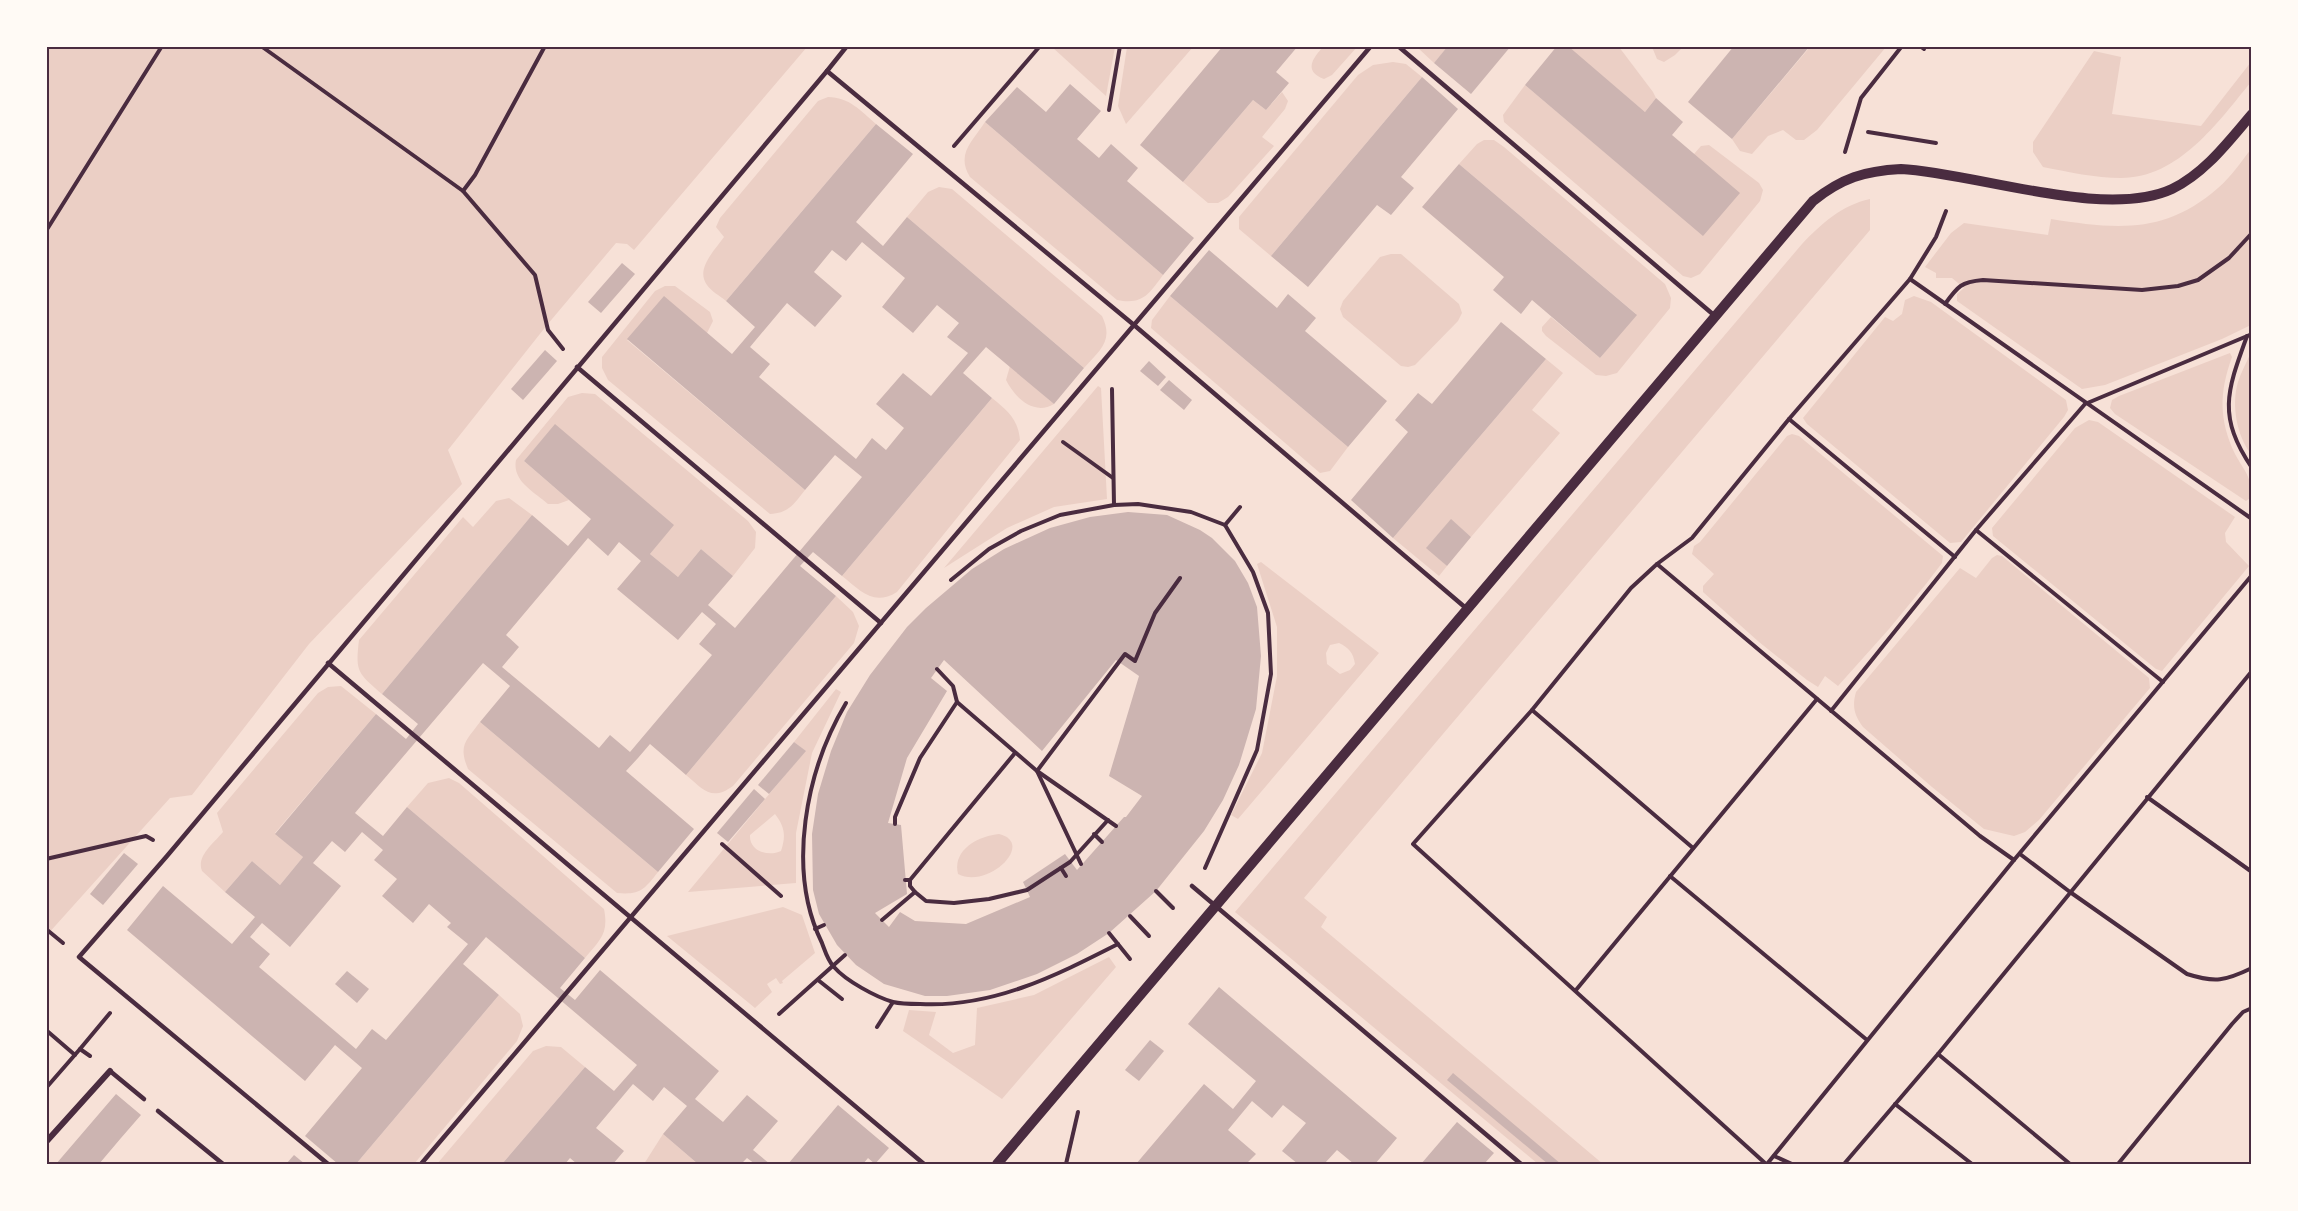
<svg xmlns="http://www.w3.org/2000/svg" width="2298" height="1211" font-family="'Space Grotesk',sans-serif">
  <style>
    .green { fill: #ebcfc5; fill-rule: evenodd }
    .building { fill: #ccb4b1; fill-rule: evenodd }
    .lines { fill: none; stroke-linecap: round; stroke-linejoin: round }
    .path { stroke: #4a2c40; stroke-width: 4 }
    .service { stroke: #4a2c40; stroke-width: 4.5 }
    .minor { stroke: #4a2c40; stroke-width: 6 }
    .tertiary { stroke: #4a2c40; stroke-width: 10 }
    .neatline { fill: none; stroke: #4a2c40; stroke-width: 2 }
  </style>
  <rect width="100%" height="100%" fill="#f7e1d7"/>
  <g class="green">
    <polygon points="46,47 807,47 634,250 627,244 616,243 547,325 448,450 462,484 309,644 192,795 170,798 47,935"/>
    <polygon points="1052,47 1115,47 1106,96"/>
    <polygon points="1127,47 1193,47 1126,124 1118,106"/>
    <path d="M1323,47V46L1357,47L1332,75L1324,79C1303,71 1313,58 1323,47Z"/>
    <polygon points="1417,47 1448,47 1434,63"/>
    <polygon points="1568,47 1619,47 1653,92 1656,98 1645,112"/>
    <polygon points="1652,47 1683,47 1675,55 1664,62 1657,59"/>
    <polygon points="1810,47 1886,47 1817,130 1804,140 1796,140 1783,130 1768,136 1752,154 1740,151 1732,139"/>
    <path d="M2094,51L2121,57L2112,114L2201,126L2251,62V82C2218,122 2179,178 2121,178C2095,178 2069,172 2043,167L2033,152V142Z"/>
    <polygon points="1393,62 1406,64 1422,77 1271,256 1239,229 1239,217 1358,75 1373,65"/>
    <polygon points="1525,85 1703,235 1694,154 1701,146 1709,145 1759,183 1763,190 1760,201 1700,274 1691,278 1683,276 1504,122 1503,115"/>
    <polygon points="1282,92 1288,101 1285,109 1262,137 1274,146 1228,197 1218,203 1208,203 1183,182 1253,100 1266,110"/>
    <path d="M828,97C849,97 861,111 876,124L726,301C720,296 711,291 707,285C695,269 715,250 724,237L716,227L720,218L818,101Z"/>
    <path d="M985,122L1163,275C1149,294 1143,305 1117,300L970,177C956,154 972,142 985,122Z"/>
    <polygon points="1484,140 1494,140 1504,147 1665,284 1671,298 1670,308 1617,373 1606,376 1596,375 1546,336 1542,331 1542,327 1551,317 1600,358 1636,314 1459,164 1477,144"/>
    <path d="M2251,149V325L2222,339L2105,385L2082,389L1957,301V294L1964,288L1952,278H1936V273L1925,267L1951,233L1964,223L2048,235L2051,219C2115,229 2165,235 2218,188C2231,177 2241,162 2251,149Z"/>
    <path d="M939,187L952,189L1102,316C1114,341 1100,350 1084,368L907,217L928,192Z"/>
    <path d="M1870,199V230L1304,898L1327,917L1321,927L1603,1164H1538L1235,912L1802,244C1821,224 1842,205 1870,199Z"/>
    <polygon points="1391,254 1401,254 1459,304 1462,313 1458,321 1415,365 1408,367 1401,366 1343,317 1340,309 1343,301 1380,257"/>
    <path d="M665,286H675L710,312L713,321L707,333L627,340L805,490C794,504 789,513 770,514L608,380L602,368V357L655,291Z"/>
    <polygon points="1170,296 1348,447 1330,471 1320,473 1151,328 1152,320"/>
    <polygon points="1914,296 1931,302 2066,400 2068,410 2064,417 1961,542 1950,543 1807,424 1803,418 1885,317 1893,321 1902,314 1905,300"/>
    <path d="M2251,352L2252,454H2251C2237,436 2231,405 2238,382C2241,372 2247,362 2251,352Z"/>
    <path d="M2230,353L2232,357C2219,393 2219,420 2235,454C2244,471 2252,476 2251,497L2246,501L2115,414L2110,408L2112,400L2119,396Z"/>
    <polygon points="1546,359 1563,373 1532,410 1560,433 1471,537 1451,520 1427,547 1447,566 1439,576 1393,538"/>
    <path d="M1010,366L1054,404C1034,416 1015,398 1006,380Z"/>
    <polygon points="1098,386 1101,388 1107,499 1054,507 1007,528 944,568"/>
    <path d="M582,393L595,394L748,521L756,532L755,548L733,576L701,549L678,577L650,554L673,525L555,425L524,461L569,500L558,504H548C533,491 512,481 516,460L568,397Z"/>
    <path d="M992,398C1008,411 1018,419 1020,440L897,592C873,607 860,590 842,576Z"/>
    <polygon points="2089,420 2098,422 2235,517 2225,533 2226,542 2249,566 2162,671 2156,669 1993,536 1992,528 2075,428"/>
    <polygon points="1792,434 1799,436 1943,556 1942,563 1926,584 1889,629 1838,686 1825,676 1818,687 1807,680 1759,642 1703,592 1703,586 1714,574 1692,554 1694,546 1700,542 1787,436"/>
    <path d="M509,498L532,515L382,694C358,673 355,672 359,640L463,517L473,527L496,501Z"/>
    <path d="M1997,555L2002,556L2149,678L2150,688L2039,820L2025,832L2014,836L1984,829L1932,787L1863,727C1854,715 1852,706 1856,692L1960,568L1976,578L1992,558Z"/>
    <path d="M1261,562L1379,653L1238,819L1231,815L1262,753L1277,676V627L1257,564ZM1339,643C1349,648 1353,652 1355,664L1350,670L1340,674L1327,664L1326,653L1330,645Z"/>
    <path d="M836,596L853,612L859,626L854,643L733,786C711,802 703,789 686,775Z"/>
    <path d="M341,686L376,714L275,833L303,857L280,885L252,861L225,892L202,871C196,856 214,843 223,832L217,813L318,693L328,687Z"/>
    <path d="M836,689L841,692L812,753L796,833V883L688,892L805,751L794,742ZM775,814C785,827 786,836 781,851C768,857 749,851 750,835Z"/>
    <path d="M480,722L658,872C644,890 640,895 617,893L468,769C458,745 466,741 480,722Z"/>
    <path d="M449,778L459,783L604,909C609,934 600,940 585,958L407,807L428,783Z"/>
    <path d="M999,834C1036,843 988,890 958,874C952,850 978,836 999,834Z"/>
    <polygon points="783,907 802,915 815,953 782,981 783,983 780,984 776,978 767,984 772,992 755,1008 667,936"/>
    <polygon points="1109,957 1116,967 1002,1099 903,1031 909,1010 936,1012 929,1035 953,1053 975,1045 977,1008 1034,995"/>
    <polygon points="499,995 520,1014 523,1026 517,1041 414,1164 356,1164"/>
    <polygon points="546,1046 561,1047 585,1067 502,1164 437,1164 533,1051"/>
    <polygon points="663,1134 698,1164 644,1164"/>
  </g>
  <g class="building">
    <polygon points="1223,46 1298,46 1276,72 1289,83 1266,110 1253,100 1183,182 1140,145"/>
    <polygon points="1448,46 1511,46 1471,94 1434,63"/>
    <polygon points="1557,46 1568,46 1645,112 1656,98 1683,122 1672,135 1740,193 1703,236 1525,85"/>
    <polygon points="1734,46 1810,46 1732,139 1688,102"/>
    <polygon points="1422,77 1458,109 1401,177 1414,188 1391,215 1377,205 1308,287 1271,256"/>
    <polygon points="1070,84 1101,111 1077,139 1099,158 1111,144 1138,168 1127,181 1194,238 1163,275 985,122 1017,87 1046,112"/>
    <path d="M876,124L913,154L856,222L883,246L907,217L1084,368L1054,404L986,347L963,373L992,398L842,576L813,552L800,566L836,596L686,775L650,744L638,758L626,771L694,829L658,872L480,722L510,686L483,663L355,813L383,836L407,807L585,958L560,988L575,1000L600,970L719,1071L695,1099L723,1122L747,1095L778,1121L753,1150L770,1164H755L747,1158L741,1164H698L663,1134L687,1106L664,1087L653,1101L633,1084L596,1128L624,1151L613,1164H577L570,1158L565,1164H502L585,1067L614,1091L637,1065L486,937L463,964L499,995L356,1164H338L305,1136L362,1068L335,1045L305,1081L127,930L163,886L232,944L255,917L225,892L252,861L280,885L303,857L275,834L376,714L406,739L418,724L382,694L532,515L568,546L591,519L524,461L555,424L674,525L650,554L678,577L701,549L733,576L708,605L735,628L862,477L835,455L805,490L627,339L664,296L732,354L755,327L726,301ZM862,242L905,278L882,307L913,333L937,305L959,323L947,337L968,353L931,396L903,373L876,404L904,428L886,450L872,438L856,459L759,377L770,364L750,347L787,303L815,327L842,296L814,272L832,250L846,261ZM588,538L608,556L619,542L641,561L617,589L678,640L702,612L716,624L699,644L712,655L630,752L610,735L599,748L502,667L519,647L506,635ZM362,832L383,850L374,860L397,879L382,896L413,923L429,904L451,923L447,927L468,944L386,1040L372,1029L356,1049L259,967L270,954L250,937L262,923L290,947L341,886L313,863L332,841L345,852Z"/>
    <polygon points="1459,164 1637,315 1600,358 1532,300 1521,314 1493,290 1504,277 1422,207"/>
    <polygon points="1209,250 1277,308 1288,294 1316,318 1305,331 1387,401 1348,447 1170,296"/>
    <polygon points="622,263 635,274 601,313 588,302"/>
    <polygon points="1501,322 1546,359 1393,538 1351,500 1408,432 1395,420 1418,393 1432,404"/>
    <polygon points="545,350 557,361 523,400 511,389"/>
    <polygon points="1149,361 1166,377 1158,386 1140,371"/>
    <polygon points="1169,380 1192,400 1184,410 1160,390"/>
    <path d="M1128,512L1167,515L1200,530L1212,538L1235,561L1248,583L1257,607L1261,656L1256,709L1239,765L1223,800L1204,831L1156,891L1109,933L1077,954L1037,974L990,990L947,996H925L884,984L856,965L837,945L819,914L813,890L812,834L818,794L831,751L847,712L870,675L907,627L926,608L972,569L1004,549L1050,528L1090,517ZM944,660L1042,751L1116,660L1139,676L1109,776L1142,796L1126,817H1124L1077,870L1065,854L1023,882L1030,897L966,924L915,921L900,912L889,927L875,913L907,894L901,825L888,823L907,758L947,691L931,678Z"/>
    <polygon points="1451,519 1471,537 1447,566 1426,548"/>
    <polygon points="794,742 806,751 769,794 758,785"/>
    <polygon points="754,789 765,799 728,842 717,833"/>
    <polygon points="124,853 138,864 103,905 90,894"/>
    <polygon points="347,971 369,989 357,1003 335,984"/>
    <polygon points="1219,987 1397,1138 1375,1164 1354,1164 1337,1150 1324,1164 1298,1164 1282,1151 1306,1123 1283,1105 1272,1118 1252,1101 1228,1130 1256,1154 1246,1164 1136,1164 1204,1084 1233,1109 1256,1081 1188,1024"/>
    <polygon points="1150,1040 1164,1051 1139,1081 1125,1070"/>
    <polygon points="1453,1073 1561,1164 1548,1164 1447,1080"/>
    <polygon points="116,1094 141,1115 121,1138 99,1164 56,1164"/>
    <polygon points="838,1105 889,1148 875,1164 868,1158 863,1164 788,1164"/>
    <polygon points="1457,1122 1494,1153 1484,1164 1421,1164"/>
    <polygon points="294,1155 305,1164 286,1164"/>
  </g>
  <g class="lines">
    <g class="path">
      <polyline points="261,46 463,191 535,275 548,330 563,349"/>
      <polyline points="1920,46 1924,49"/>
      <polyline points="1109,110 1120,46"/>
      <polyline points="1868,132 1936,143"/>
      <polyline points="954,146 1040,46"/>
      <polyline points="1845,152 1861,98 1902,46"/>
      <polyline points="463,191 475,175 545,46"/>
      <polyline points="46,231 162,46"/>
      <polyline points="1910,279 2252,519"/>
      <path d="M1945,304C1958,286 1961,282 1983,280L2142,290L2178,286L2198,280L2229,258L2252,233"/>
      <path d="M2247,336C2227,391 2217,416 2252,468"/>
      <polyline points="1112,389 1114,505"/>
      <polyline points="1789,419 1955,557"/>
      <polyline points="1063,442 1113,478"/>
      <polyline points="1225,525 1240,507"/>
      <polyline points="1976,530 2163,682"/>
      <polyline points="1657,564 1980,836 2014,860"/>
      <polyline points="951,580 989,549 1021,531 1060,515 1114,505 1138,504 1191,512 1225,525 1253,572 1268,613 1271,674 1257,750 1205,868"/>
      <polyline points="937,669 953,686 957,702 1037,771 1116,826"/>
      <path d="M846,703C806,770 786,870 822,943C825,951 828,961 834,967C846,981 876,997 893,1002C901,1004 911,1004 920,1004C992,1008 1055,976 1118,944"/>
      <polyline points="1532,710 1693,848"/>
      <polyline points="1831,711 1976,530 2085,404 2252,334"/>
      <polyline points="2147,797 2252,872"/>
      <polyline points="895,824 895,817 920,758 957,702"/>
      <polyline points="1094,834 1102,842"/>
      <polyline points="722,844 781,896"/>
      <path d="M2020,854L2070,892L2187,974C2215,983 2225,981 2252,968"/>
      <polyline points="46,859 146,836 153,840"/>
      <polyline points="1081,864 1037,771 1125,654 1135,661 1155,613 1180,578"/>
      <polyline points="1061,868 1066,876"/>
      <polyline points="1670,876 1867,1040"/>
      <polyline points="905,880 910,880 1015,753"/>
      <polyline points="910,880 910,886 915,892 926,901 954,903 989,899 1027,890 1070,862 1108,820"/>
      <polyline points="1156,891 1173,908"/>
      <polyline points="1130,916 1149,936"/>
      <polyline points="882,920 915,892"/>
      <polyline points="46,929 63,943"/>
      <polyline points="815,929 824,925"/>
      <polyline points="1109,933 1130,959"/>
      <polyline points="818,980 842,999"/>
      <polyline points="1576,990 1817,699"/>
      <polyline points="779,1014 845,955"/>
      <polyline points="877,1027 893,1002"/>
      <polyline points="46,1030 75,1055"/>
      <polyline points="1938,1054 2070,1164"/>
      <polyline points="90,1056 80,1049 110,1013"/>
      <polyline points="46,1088 80,1049"/>
      <polyline points="1895,1104 1972,1164"/>
      <polyline points="1774,1156 1792,1164"/>
      <polyline points="1066,1164 1078,1112"/>
      <polyline points="1766,1164 1413,844 1532,710 1631,588 1657,564 1692,538 1789,419 1910,279 1936,237 1946,211"/>
      <polyline points="1767,1164 2014,860 2252,575"/>
      <polyline points="1844,1164 1938,1054 2252,671"/>
      <polyline points="2118,1164 2232,1024 2243,1012 2252,1008"/>
    </g>
    <g class="service">
      <polyline points="847,46 827,71 1134,325 1467,609"/>
      <polyline points="1398,46 1715,316"/>
      <polyline points="577,367 881,623"/>
      <polyline points="328,663 924,1164"/>
      <polyline points="1192,886 1521,1164"/>
      <polyline points="110,1071 144,1099"/>
      <polyline points="158,1111 223,1164"/>
      <polyline points="328,1164 79,957 167,856 827,71"/>
      <polyline points="421,1164 1371,46"/>
    </g>
    <polyline class="minor" points="46,1142 110,1071"/>
    <path class="tertiary" d="M997,1164L1813,201C1842,178 1864,171 1901,169C1976,173 2105,220 2172,189C2205,173 2228,142 2252,114"/>
  </g>
  <rect width="2298" height="1211" fill="none" stroke="#fffaf5" stroke-width="96"/>
  <rect x="48" y="48" width="2202" height="1115" class="neatline"/>
</svg>
